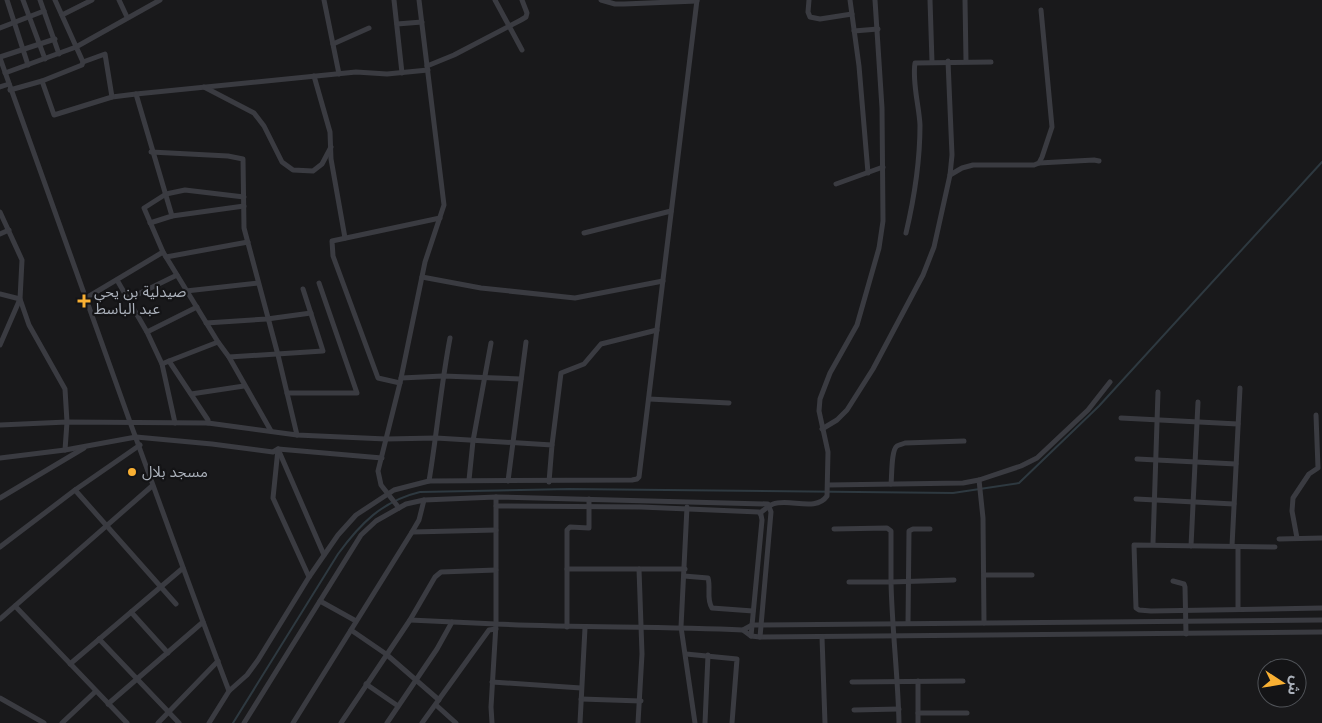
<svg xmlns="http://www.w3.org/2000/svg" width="1322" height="723" font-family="Helvetica,'Noto Sans Arabic',sans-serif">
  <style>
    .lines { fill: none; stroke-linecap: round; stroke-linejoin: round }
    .stream { stroke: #2e3940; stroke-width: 2 }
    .minor { stroke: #3a3b41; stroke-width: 5 }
    .poi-dot { fill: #f9b033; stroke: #141416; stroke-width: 2 }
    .labels { text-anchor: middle; stroke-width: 4.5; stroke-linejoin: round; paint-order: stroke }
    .poi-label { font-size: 15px; fill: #abb1bb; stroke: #141416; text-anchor: start }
  </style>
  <rect width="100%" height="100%" fill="#19191b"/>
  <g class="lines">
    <path class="stream" d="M233,723L338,554C360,524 382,501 420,492L569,489L953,493L1019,483L1099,406L1322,162"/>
    <g class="minor">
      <polyline points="7,0 28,65"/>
      <polyline points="23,0 45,59"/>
      <polyline points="40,0 59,54"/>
      <polyline points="55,0 83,62"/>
      <polyline points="119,0 127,17"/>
      <polyline points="324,0 339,74"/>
      <polyline points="394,0 402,73"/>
      <polyline points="495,0 522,50"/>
      <polyline points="601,0 615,4 624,4 697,1"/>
      <polyline points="809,0 808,12 810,17 820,19 852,14"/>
      <polyline points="850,0 859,66 868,173"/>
      <polyline points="930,0 932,62"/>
      <polyline points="965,0 966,61"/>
      <polyline points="62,15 92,0"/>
      <polyline points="397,24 422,22"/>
      <polyline points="0,28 44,11"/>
      <polyline points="854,31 878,29"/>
      <polyline points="333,44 369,28"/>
      <polyline points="0,57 55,39"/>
      <path d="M0,58L130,422C163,512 195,602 229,691"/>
      <polyline points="427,66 454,55 521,20 526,17 527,13 522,0"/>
      <polyline points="5,73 76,47 160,0"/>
      <polyline points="314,76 330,132 331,159 345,238"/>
      <polyline points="42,81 54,115 112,97 136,94 356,72 387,74 428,70"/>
      <polyline points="0,87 9,84"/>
      <polyline points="204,87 254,113 264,126 282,162 293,170 313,171 322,164 331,147"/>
      <polyline points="10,90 42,81 82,65 83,62 105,54 112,97"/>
      <polyline points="136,94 172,216"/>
      <polyline points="151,152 228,156 243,159 244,228 278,355 297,435"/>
      <polyline points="1039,163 1094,160 1099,161"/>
      <polyline points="950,175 962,168 973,165 1034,165 1039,163 1042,157 1052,127 1041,10"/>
      <polyline points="836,184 883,167"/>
      <polyline points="244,197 185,190 166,194 144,208 163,252 218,342 229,357 271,431"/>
      <polyline points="0,212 22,260 20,299 0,345"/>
      <polyline points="150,223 172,216 244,206"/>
      <polyline points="584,233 671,211"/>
      <path d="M906,233C914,199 920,161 920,125C919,105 912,83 915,63L991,62"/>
      <polyline points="0,234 9,230"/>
      <polyline points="166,257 248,242"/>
      <polyline points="422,277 481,288 575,298 663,281"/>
      <polyline points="117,280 147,332 162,364"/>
      <polyline points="186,291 258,283"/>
      <polyline points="0,294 20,299 29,325 65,389 67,422 65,450"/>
      <polyline points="86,298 163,252"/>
      <polyline points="128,299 177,275"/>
      <polyline points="206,323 267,319 311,313"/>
      <polyline points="147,332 197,307"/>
      <polyline points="229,357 323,351 303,289"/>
      <polyline points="169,361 218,342"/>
      <polyline points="401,378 443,376 521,379"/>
      <polyline points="400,383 378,378 333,256 332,241 440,218"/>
      <polyline points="287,393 357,393 319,283"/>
      <polyline points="191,394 244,386"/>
      <polyline points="649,399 729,403"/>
      <polyline points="1121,418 1238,424"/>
      <polyline points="175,423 162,364 169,361 208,420 208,423"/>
      <polyline points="0,425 67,422 208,423 297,435 386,439 436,438 552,445 549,482"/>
      <polyline points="822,429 837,420 847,410 873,369 923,275 934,247 950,175 952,155 948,61"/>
      <polyline points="552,445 561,373 584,364 601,344 657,330"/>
      <polyline points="0,458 65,450 136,437 212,444 273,452 278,449 324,555"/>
      <polyline points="1137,459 1236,464"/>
      <polyline points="469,480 473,441 491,343"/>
      <polyline points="979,480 983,518 984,623"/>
      <path d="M429,481C437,433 441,385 450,338"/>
      <polyline points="508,481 526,342"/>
      <path d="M891,484C892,477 891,450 897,446C899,445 902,444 905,443L964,441"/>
      <polyline points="828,485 963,483 979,480 1021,466 1037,458 1088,410 1110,382"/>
      <polyline points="75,490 176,604"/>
      <path d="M496,497V624C578,628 660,626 743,630L751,636L760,637L1322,632"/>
      <polyline points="0,498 84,448"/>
      <polyline points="1136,499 1234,504"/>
      <polyline points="496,506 641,507 759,512 761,515 762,520 751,636"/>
      <polyline points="687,507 681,627 695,723"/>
      <polyline points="399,508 381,485 378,471 400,383 425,262 444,205 419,0"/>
      <path d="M760,513C764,510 768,506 773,504C789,498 816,512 827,496L828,452L819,411L820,399L830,373L857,325L879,248L883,221L882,108L875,0"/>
      <polyline points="834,529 887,528 891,531 891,582 849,582"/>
      <polyline points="412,532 496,530"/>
      <polyline points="1297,538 1292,511 1293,498 1309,474 1318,468 1316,415"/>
      <polyline points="1279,539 1322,538"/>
      <polyline points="1153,543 1158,392"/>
      <polyline points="1191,546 1198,402"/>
      <polyline points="1232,546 1240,388"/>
      <polyline points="0,547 75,490 140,445"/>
      <polyline points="1275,547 1134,545 1136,608 1139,610 1151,611 1322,608"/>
      <polyline points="567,569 685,569"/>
      <polyline points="984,575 1032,575"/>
      <path d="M684,576L708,578C711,588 706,599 712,608L753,611"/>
      <polyline points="309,577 273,498 278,449 382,458"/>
      <polyline points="1173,581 1184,584 1185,587 1186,634"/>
      <polyline points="320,601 356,621"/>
      <polyline points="15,606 127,723"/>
      <polyline points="1238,609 1238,547"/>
      <polyline points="131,612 168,653"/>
      <polyline points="0,619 152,486"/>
      <polyline points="410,620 496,624 491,707 492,723"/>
      <polyline points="908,623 909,531 913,529 930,529"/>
      <polyline points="567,627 567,530 570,527 589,528 589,499"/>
      <polyline points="351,630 386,654 439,700"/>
      <polyline points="743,630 752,625 1322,620"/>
      <polyline points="822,637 825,723"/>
      <polyline points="99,639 179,723"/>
      <polyline points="686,654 737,659 732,723"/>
      <polyline points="70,664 183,568"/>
      <polyline points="918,681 918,723"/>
      <polyline points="492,682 581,688"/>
      <polyline points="852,682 963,681"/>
      <polyline points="366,684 398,706"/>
      <polyline points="0,698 44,723"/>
      <polyline points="581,699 641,701"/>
      <polyline points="108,704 203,622"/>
      <polyline points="436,705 456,723"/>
      <polyline points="854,710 899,709"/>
      <polyline points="918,713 967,713"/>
      <polyline points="62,723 96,691"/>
      <polyline points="158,723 218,661"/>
      <polyline points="209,723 229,691 247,675 258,660 309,577 338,535 356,515 394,490 429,481 632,480 637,479 639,477 697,0"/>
      <polyline points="244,723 361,535 376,521 406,504 424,500 496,497 768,504 771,512 760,637"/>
      <polyline points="293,723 412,532 419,520 424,500"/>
      <polyline points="341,723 410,620 435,577 441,572 496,570"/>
      <polyline points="387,723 437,649 452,622"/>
      <polyline points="422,723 489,630 496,629"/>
      <polyline points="580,723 585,628"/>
      <polyline points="638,723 642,654 639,569"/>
      <polyline points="705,723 708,655"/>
      <path d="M899,723C898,676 892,629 891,582L954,580"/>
    </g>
  </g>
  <g class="poi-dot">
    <path d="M81.5 293.5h5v5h5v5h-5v5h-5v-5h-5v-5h5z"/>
    <circle cx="132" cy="472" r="5"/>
  </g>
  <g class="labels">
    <g class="poi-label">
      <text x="94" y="297">صيدلية بن يحي<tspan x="94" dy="17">عبد الباسط</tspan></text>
      <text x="142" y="477">مسجد بلال</text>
    </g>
  </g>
  <g transform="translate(1282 683) rotate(102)"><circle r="24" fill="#141416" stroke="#505358"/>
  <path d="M0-4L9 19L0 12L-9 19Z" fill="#f9b033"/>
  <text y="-8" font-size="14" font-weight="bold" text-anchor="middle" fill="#abb1bb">ش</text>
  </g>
</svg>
